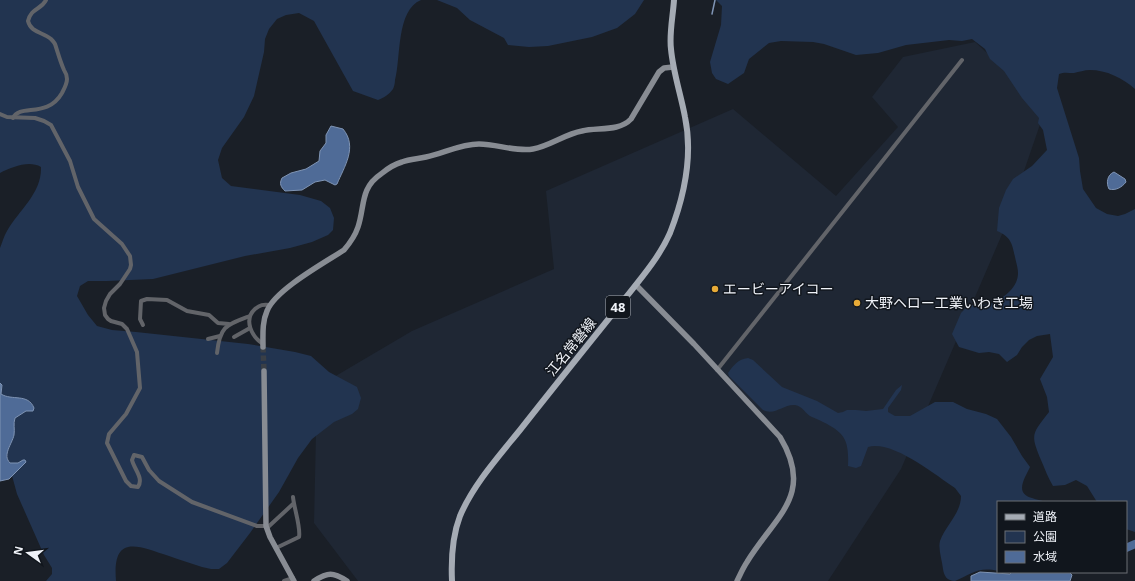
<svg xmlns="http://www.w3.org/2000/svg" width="1135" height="581" font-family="'Noto Sans','Noto Sans JP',sans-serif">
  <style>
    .built { fill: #1f2734 }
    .green { fill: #223450 }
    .water { fill: #4f6b97; stroke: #7f94b4 }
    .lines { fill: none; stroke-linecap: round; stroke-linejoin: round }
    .stream { stroke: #7f94b4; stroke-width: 1.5 }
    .river { stroke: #4f6b97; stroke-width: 8 }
    .secondary-tunnel { stroke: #3a3f46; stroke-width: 5.5; stroke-dasharray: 5.5 3; stroke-linecap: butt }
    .street { stroke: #626469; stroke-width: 4 }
    .secondary { stroke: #888c93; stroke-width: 5.5 }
    .primary { stroke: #a5abb4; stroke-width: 6 }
    .poi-dot { fill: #e8ab37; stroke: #11161d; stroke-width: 1.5 }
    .labels { text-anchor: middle; stroke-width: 3; stroke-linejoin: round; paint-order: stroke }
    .shield { fill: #11161d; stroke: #acb0b6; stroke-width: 1 }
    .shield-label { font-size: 13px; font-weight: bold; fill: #eff2f8 }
    .poi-label { font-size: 14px; fill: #eff2f8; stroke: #11161d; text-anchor: start }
    .street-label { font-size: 14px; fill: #eff2f8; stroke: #11161d }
  </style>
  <rect width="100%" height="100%" fill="#1a1f27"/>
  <polygon class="built" points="975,42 1046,107 1003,232 901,469 828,581 358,581 314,523 317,387 412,331 554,269 546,191 733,109 836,196 898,127 872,97 903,57"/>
  <g class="green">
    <path d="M0,0H421C396,10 401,58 395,80C395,83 394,87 393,89C389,95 383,98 378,100L353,91L314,21L299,13L286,15L277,19L269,29L265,39L264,52L254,96L244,117L222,148L218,160L222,178L231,186L300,195L321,201L330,208L334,218L333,230L328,235L312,242L290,248L245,256L153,279L107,281H88L80,286L77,296L88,315L97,326L112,330L136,332L248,344L295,352L311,356L329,372L357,387L361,398L358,409L352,414L334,422L312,439L298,458L279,492L250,533L227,563L219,569H211L202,567C191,563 179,560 169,556C138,546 112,533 116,581H46L52,574V568L44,555L17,494L8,461L0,407V248C2,243 4,236 7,231C19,210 42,193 41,167C29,160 12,167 0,173Z"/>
    <polygon points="437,0 644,0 635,14 617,28 592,37 548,46 529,47 508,45 504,38 470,20 457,8"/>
    <path d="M716,0H1135V89C1123,78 1106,70 1090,70C1084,70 1079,72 1074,73C1068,73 1064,72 1059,74L1057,88L1079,158L1080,171L1083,189L1096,208L1107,214L1118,216L1125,214L1135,209V532L1126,529V502H1097L1087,486L1076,480L1065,485L1053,486C1048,478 1045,469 1041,460C1030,434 1032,434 1049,412L1047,397L1040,379L1053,357L1050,334L1037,336L1029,340L1022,347L1017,355L1007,362L999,354L989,352L979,353L959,347L952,334L961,313L969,305C974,305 979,306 984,305C999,302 1018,290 1018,273C1018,268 1016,262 1015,257C1012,243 1011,237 997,231L999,208L1006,190L1013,179L1032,166L1047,150L1043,130L1038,123L1039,118L1022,98L1004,71L990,59L985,49L972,39L962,41L949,40L906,45L878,53L856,55L824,44L813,42L781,41L769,43L749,59L744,73L728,84L716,79L712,73L710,62L721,25L722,6Z"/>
    <path d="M748,358L753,360L782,387L817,401L838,413L843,412L847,410H856L866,411L883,409L896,390L902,385L901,390L888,408V412L895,416H910L935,402H953L967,409L986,414L997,419L1011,437L1022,456L1030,467C1025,478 1014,493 1032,498C1037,500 1041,500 1045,502H998V571C979,566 971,574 955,581C947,581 944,576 943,569C942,560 938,549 940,541C946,525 961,513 961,496L955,488C935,475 893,440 868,447L861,466L856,468L848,466C849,442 846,433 823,422C820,420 816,419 812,417C805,414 803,406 795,405C783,404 775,416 763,410L729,376L728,373C733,366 738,359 748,358Z"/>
  </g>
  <g class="water">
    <path d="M331,126L343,129C358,147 344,167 337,184L335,185L325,180L315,182L302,190L285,191C281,187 279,184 282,178L291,173L306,169L319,161L320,151L326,143V135Z"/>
    <path d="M1114,172L1125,179L1126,182C1122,187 1116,191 1109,189C1106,183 1107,175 1114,172Z"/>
    <path d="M0,383L2,385L1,394C12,401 28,393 34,408L33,411H26L15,418C13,424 15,429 14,435C12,444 2,455 10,463H18L23,460H25L26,462L9,479L0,481Z"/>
    <polygon points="980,572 1010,574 1012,572 1069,572 1072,575 1070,581 971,581 971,576"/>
  </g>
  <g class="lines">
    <polyline class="stream" points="712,14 715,0"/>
    <polyline class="river" points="1126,548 1135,544"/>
    <polyline class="secondary-tunnel" points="263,347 264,371"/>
    <g class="street">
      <path d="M0,114L7,117L35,118L44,121L51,125L70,161L78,187L94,219L122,244L130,256L131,265L130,269L120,284L110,294L106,301L104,308L105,315L108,319L111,321L122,324L127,329L137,352L140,388L126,414L109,434L107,443L126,481L131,486L138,487C144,478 134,469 132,460L134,455L142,457L149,470L159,481L192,502L257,526H266"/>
      <path d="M13,118C20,103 47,119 62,93C64,89 67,84 67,79C67,75 66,73 64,70C60,61 58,53 55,44C54,42 53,41 51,39C43,32 31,33 28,21C31,8 41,10 46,0"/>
      <polyline points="143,325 140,319 141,301 147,299 167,300 187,311 209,315 218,323 229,324"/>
      <polyline points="234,337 250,328"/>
      <polyline points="208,339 220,336"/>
      <path d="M263,344C252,337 243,320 255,309C260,305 263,304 270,305"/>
      <path d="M217,353C220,326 226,325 250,316"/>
      <path d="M717,370C799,266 881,164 962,60"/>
      <polyline points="267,528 293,504"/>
      <path d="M276,548L299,537C301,528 294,508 293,497"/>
      <polyline points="284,581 293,578"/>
    </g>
    <g class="secondary">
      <path d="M636,285L694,344L780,437C815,495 775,516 747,562C743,568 740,575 737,581"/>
      <path d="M263,347C263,335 262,322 267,311C275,290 324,263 344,250C350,243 355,236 358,227C365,206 360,188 381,174C387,169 395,164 402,162C410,159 418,159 426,157C444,153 461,144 479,144C497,144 516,152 533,149C550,146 565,134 582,131C597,127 619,132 631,119L659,72L664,68L673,67"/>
      <polyline points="264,371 266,526 270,537 294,581"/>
      <path d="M314,581C328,572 333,572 347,581"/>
    </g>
    <path class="primary" d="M452,581C451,559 452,537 460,516C473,485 499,456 520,430C553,388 586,347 619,306C637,283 658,260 670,233C684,197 693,155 685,117C681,95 673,72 671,49C669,34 673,16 674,0"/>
  </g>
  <g class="poi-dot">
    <circle cx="715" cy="289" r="4"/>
    <circle cx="857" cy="303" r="4"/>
  </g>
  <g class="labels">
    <rect class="shield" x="606" y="296" width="24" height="22" rx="3"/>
    <g class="shield-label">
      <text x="618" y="312">48</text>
    </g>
    <g class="poi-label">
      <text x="723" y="294">エービーアイコー</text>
      <text x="865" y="308">大野ヘロー工業いわき工場</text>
    </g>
    <g class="street-label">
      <text transform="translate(571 347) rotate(-51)" y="5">江名常磐線</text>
    </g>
  </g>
  <rect x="997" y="501" width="130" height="72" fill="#11161d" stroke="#6a6e75"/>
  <rect x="1005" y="514" width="20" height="6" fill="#a5abb4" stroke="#6a6e75"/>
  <text x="1033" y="521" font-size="12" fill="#eff2f8">道路</text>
  <rect x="1005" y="531" width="20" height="12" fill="#223450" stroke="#6a6e75"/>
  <text x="1033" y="541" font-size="12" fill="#eff2f8">公園</text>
  <rect x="1005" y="551" width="20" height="12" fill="#4f6b97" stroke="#6a6e75"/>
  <text x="1033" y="561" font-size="12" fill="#eff2f8">水域</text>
  <g transform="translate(28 553) rotate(284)" stroke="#11161d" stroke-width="3" paint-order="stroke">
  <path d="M0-3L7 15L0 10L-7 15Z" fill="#eff2f8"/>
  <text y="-6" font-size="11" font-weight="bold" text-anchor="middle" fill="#eff2f8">N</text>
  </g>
</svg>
